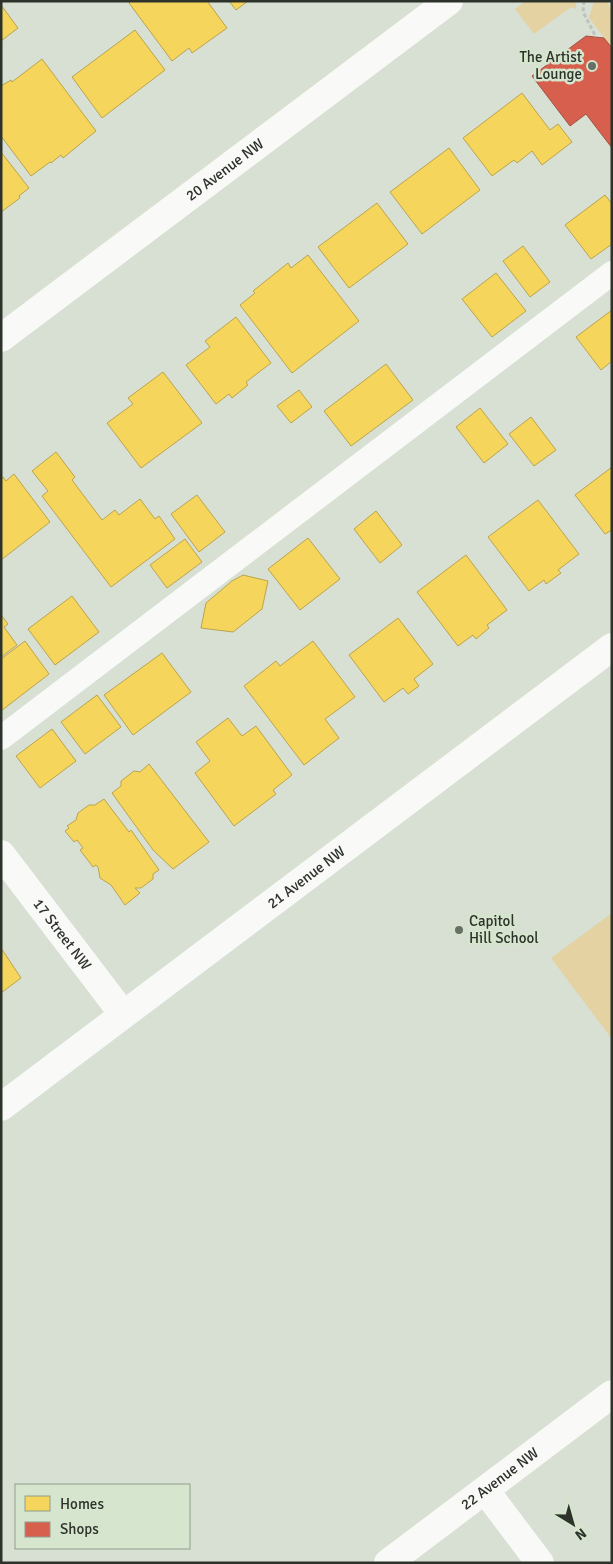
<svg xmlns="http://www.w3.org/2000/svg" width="613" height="1564" font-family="Signika,sans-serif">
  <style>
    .green { fill: #e4d2a2 }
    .homes { fill: #f6d55c; stroke: #baa44d }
    .shops { fill: #d6604d; stroke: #a35242 }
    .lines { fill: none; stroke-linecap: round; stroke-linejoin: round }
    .path { stroke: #bfc2be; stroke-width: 3; stroke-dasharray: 4 2.5; stroke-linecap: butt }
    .service { stroke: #f9faf8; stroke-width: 24 }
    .minor { stroke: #f9faf8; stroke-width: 28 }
    .tertiary { stroke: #f9faf8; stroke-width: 28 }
    .poi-dot { fill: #686f65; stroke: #d6e5ce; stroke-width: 2 }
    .labels { text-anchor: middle; stroke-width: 5; stroke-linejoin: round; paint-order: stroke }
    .poi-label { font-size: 15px; fill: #2d322a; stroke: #d6e5ce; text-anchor: end }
    .street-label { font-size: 15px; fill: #2d322a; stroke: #d6e5ce }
  </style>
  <rect width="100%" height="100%" fill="#d7e0d3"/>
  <g class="green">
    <polygon points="526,1 576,1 576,9 571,7 534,34 515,9"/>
    <polygon points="594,1 606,1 612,9 612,48 589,18"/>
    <polygon points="612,913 612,1039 551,958"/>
  </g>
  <g class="homes">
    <polygon points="131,1 207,1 227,28 192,53 189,48 172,61 129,3"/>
    <polygon points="229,1 248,1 236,10"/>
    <polygon points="1,5 18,28 1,41"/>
    <polygon points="135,30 165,70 102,118 72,77"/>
    <polygon points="42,59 96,131 63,158 61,155 51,163 50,162 31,176 1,136 1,86 11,80 12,82"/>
    <polygon points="522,93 550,130 558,124 572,142 542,165 532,151 517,163 514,160 492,176 463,138"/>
    <polygon points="449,148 480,190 422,234 390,192"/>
    <polygon points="1,152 29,188 19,196 20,198 1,212"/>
    <polygon points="605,195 612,204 612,244 591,259 565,225"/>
    <polygon points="377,203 408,244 349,288 318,247"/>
    <polygon points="523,246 550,282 530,297 503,261"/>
    <polygon points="308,255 359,321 292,373 240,305 255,293 253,291 288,263 291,268"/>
    <polygon points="496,273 526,311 492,337 462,299"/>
    <polygon points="612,310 612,361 601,370 576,337"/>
    <polygon points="236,317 271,363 246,382 248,385 232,398 229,394 216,404 186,365 210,347 205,341"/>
    <polygon points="386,364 413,400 351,446 324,411"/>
    <polygon points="163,372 202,423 141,468 107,423 133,404 128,398"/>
    <polygon points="299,390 312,407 291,423 277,406"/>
    <polygon points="480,408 508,444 484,463 456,427"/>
    <polygon points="531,417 556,450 534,466 509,434"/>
    <polygon points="56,452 75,477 72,480 102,520 115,510 119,515 140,499 155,519 159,516 175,539 111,587 42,496 48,491 32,471"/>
    <polygon points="612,467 612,530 605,534 575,495"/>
    <polygon points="14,474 50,522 1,560 1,479 3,477 6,481"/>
    <polygon points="197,495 225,532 199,552 171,514"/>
    <polygon points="538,500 579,554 558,570 561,573 546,584 544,580 529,591 488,537"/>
    <polygon points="376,511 402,545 380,563 354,529"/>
    <polygon points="308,538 340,579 300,610 268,569"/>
    <polygon points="185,539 202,562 167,588 150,565"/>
    <polygon points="466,555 507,610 487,625 489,628 476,639 473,635 458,646 417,592"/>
    <polygon points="243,575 268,581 262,609 233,632 201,628 206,603 232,581"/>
    <polygon points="72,596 99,632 55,665 28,629"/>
    <polygon points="1,615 8,624 4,627 17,645 1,657"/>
    <polygon points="398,618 433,664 414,679 419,686 408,694 403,688 384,702 349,655"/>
    <polygon points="25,641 49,674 1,711 1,659"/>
    <polygon points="313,641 355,697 325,719 339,738 304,765 244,686 276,661 280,666"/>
    <polygon points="162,653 191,692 133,735 104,695"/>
    <polygon points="97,695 121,727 85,754 61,722"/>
    <polygon points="228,718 242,736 256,726 292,775 273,790 276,794 234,826 195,773 210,761 196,742"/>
    <polygon points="52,729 76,761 40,788 16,756"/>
    <polygon points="149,764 209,842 173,869 153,850 112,793 121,786 121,781 134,771 140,772"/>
    <polygon points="104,799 129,832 131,830 159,870 153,874 153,879 141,888 135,888 140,893 125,905 111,885 100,878 98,867 96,865 93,867 80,850 83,848 77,840 74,842 65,831 69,828 67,826 76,820 78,813 89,805 95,805"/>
    <polygon points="1,948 21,978 1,993"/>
  </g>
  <polygon class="shops" points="586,36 604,38 612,48 612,148 586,114 570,126 532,76"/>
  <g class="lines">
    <polyline class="path" points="584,1 583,12 596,37"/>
    <polyline class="service" points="1,738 612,273"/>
    <g class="minor">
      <path id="s1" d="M1,854L123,1014"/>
      <path id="s2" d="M1,1107L612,647"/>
      <polyline points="485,1490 540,1563"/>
      <path id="s3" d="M388,1563L612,1394"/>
    </g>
    <path class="tertiary" id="s4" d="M1,338L449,1"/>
  </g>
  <g class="poi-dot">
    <circle cx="592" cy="66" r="5"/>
    <circle cx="459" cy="930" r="5"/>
  </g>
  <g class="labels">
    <g class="poi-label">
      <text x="582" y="62">The Artist<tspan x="582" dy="17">Lounge</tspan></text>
      <text x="469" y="926" text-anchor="start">Capitol<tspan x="469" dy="17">Hill School</tspan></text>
    </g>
    <g class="street-label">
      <text dy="5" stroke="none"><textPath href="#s4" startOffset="280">20 Avenue NW</textPath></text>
      <text dy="5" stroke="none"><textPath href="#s2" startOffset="382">21 Avenue NW</textPath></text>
      <text dy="5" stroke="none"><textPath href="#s1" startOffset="101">17 Street NW</textPath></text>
      <text dy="5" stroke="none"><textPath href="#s3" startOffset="140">22 Avenue NW</textPath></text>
    </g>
  </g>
  <rect width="613" height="1564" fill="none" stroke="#2d322a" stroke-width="5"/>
  <rect x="15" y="1484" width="175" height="65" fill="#d6e5ce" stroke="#929d8c"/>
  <rect x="25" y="1496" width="25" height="15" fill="#f6d55c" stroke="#929d8c"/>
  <text x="60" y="1509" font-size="15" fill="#2d322a">Homes</text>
  <rect x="25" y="1522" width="25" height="15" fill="#d6604d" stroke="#929d8c"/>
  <text x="60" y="1534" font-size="15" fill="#2d322a">Shops</text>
  <g transform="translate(573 1524) rotate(143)" stroke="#d6e5ce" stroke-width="4" paint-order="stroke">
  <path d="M0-4L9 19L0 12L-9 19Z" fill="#2d322a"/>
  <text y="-8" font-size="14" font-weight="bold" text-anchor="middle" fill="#2d322a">N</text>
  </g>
</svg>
